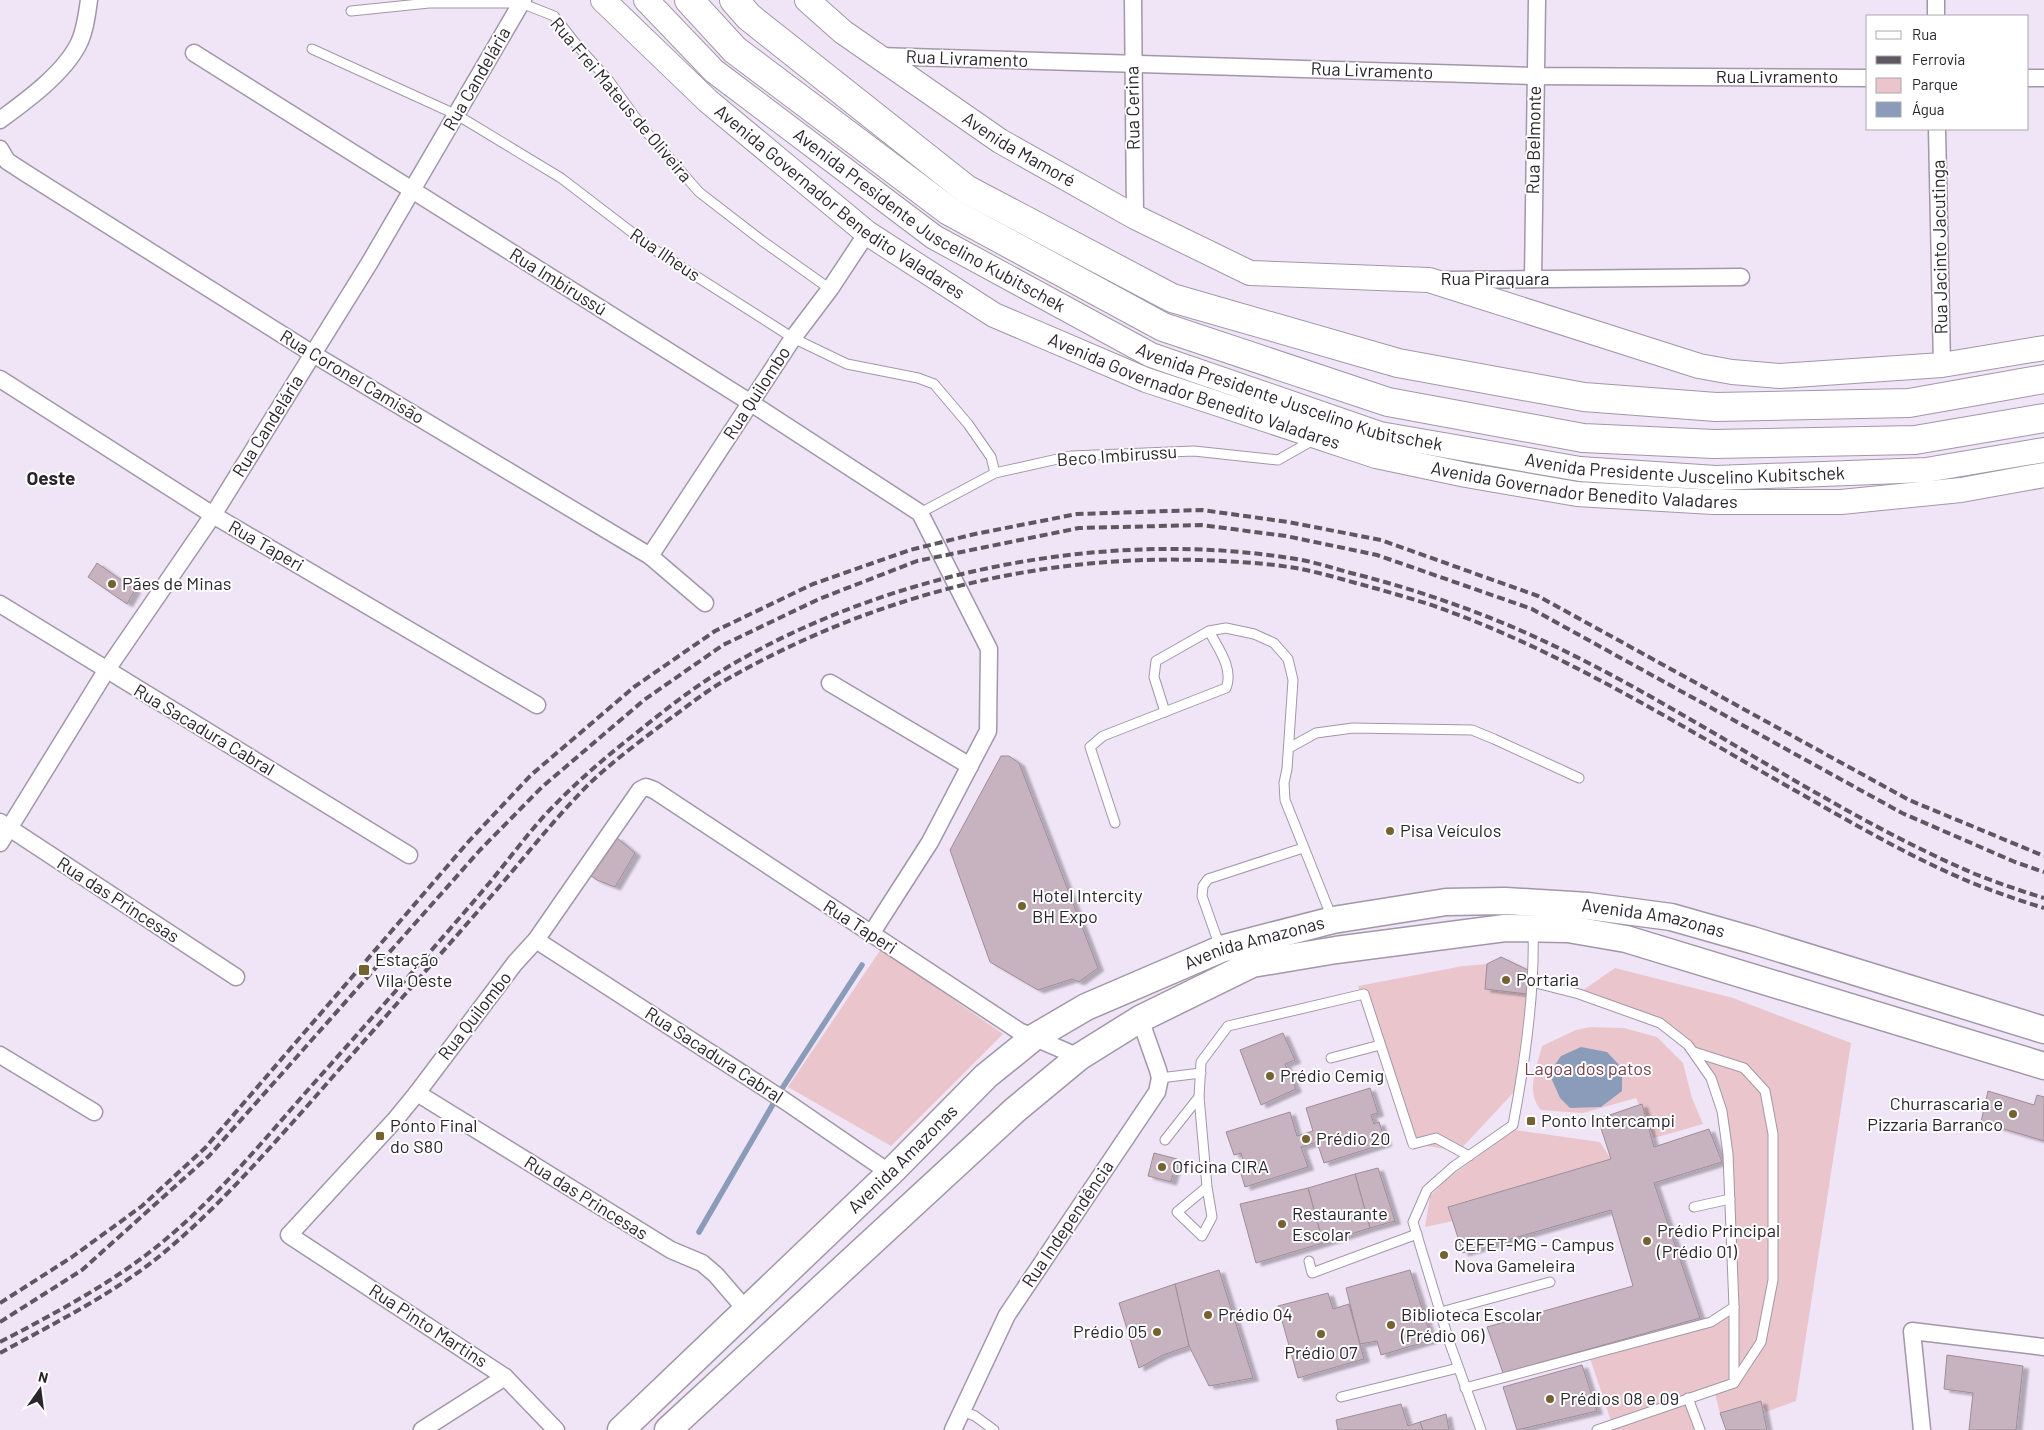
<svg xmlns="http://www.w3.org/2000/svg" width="2044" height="1430" font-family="Barlow,sans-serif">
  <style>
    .green { fill: #eac6cc }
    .water { fill: #8a9cba }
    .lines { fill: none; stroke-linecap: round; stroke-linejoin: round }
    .stream { stroke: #8a9cba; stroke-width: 5.5 }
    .building { fill: #c7b3bf; stroke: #9f8c97; filter: url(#shadow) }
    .lane-casing { stroke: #a297a8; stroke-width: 11 }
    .street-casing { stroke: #a297a8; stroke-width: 19 }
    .secondary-casing { stroke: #a297a8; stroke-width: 26 }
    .primary-casing { stroke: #a297a8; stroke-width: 29 }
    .highway-casing { stroke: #a297a8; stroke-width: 30 }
    .lane { stroke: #fff; stroke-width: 9 }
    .street { stroke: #fff; stroke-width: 16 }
    .secondary { stroke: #fff; stroke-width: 24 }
    .primary { stroke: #fff; stroke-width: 26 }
    .highway { stroke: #fff; stroke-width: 28 }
    .rail { stroke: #5e5761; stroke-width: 4; stroke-dasharray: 8 4; stroke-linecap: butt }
    .poi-dot { fill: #756230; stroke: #fff; stroke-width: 2 }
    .labels { text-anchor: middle; stroke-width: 4; stroke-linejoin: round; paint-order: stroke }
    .street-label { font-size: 18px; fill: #2a252c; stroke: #fff }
    .poi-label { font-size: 18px; fill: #2a252c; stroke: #fff; text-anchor: start }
    .park-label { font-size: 18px; fill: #78414c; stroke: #fff }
    .neighbourhood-label { font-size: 19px; font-weight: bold; fill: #2a252c; stroke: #fff }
  </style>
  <defs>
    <filter id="shadow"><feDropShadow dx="5.5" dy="3" stdDeviation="1" flood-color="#0004"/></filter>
  </defs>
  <rect width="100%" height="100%" fill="#f0e4f7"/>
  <g class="green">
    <polygon points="881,949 1003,1034 891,1146 788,1087"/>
    <polygon points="1487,964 1485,989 1527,994 1514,1092 1459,1151 1413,1144 1358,986 1463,966"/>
    <polygon points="1615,968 1733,998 1851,1043 1796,1401 1766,1412 1761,1401 1720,1413 1714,1390 1734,1383 1612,1424 1589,1355 1712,1323 1733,1308 1722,1111 1717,1080 1690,1044 1661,1019 1579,993"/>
    <path d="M1590,1027L1624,1028L1657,1037L1683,1063L1692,1098L1703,1124L1654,1138L1636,1098L1583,1113L1541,1110C1525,1092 1537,1067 1542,1046L1576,1030Z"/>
    <polygon points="1515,1130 1600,1142 1611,1159 1449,1206 1453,1221 1425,1227 1430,1196 1448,1178"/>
    <polygon points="1688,1399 1697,1430 1599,1430"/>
  </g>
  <polygon class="water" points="1581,1047 1607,1052 1622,1068 1622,1091 1601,1107 1570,1108 1560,1098 1549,1073 1561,1056"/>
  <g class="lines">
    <polyline class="stream" points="699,1232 783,1087 862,965"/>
  </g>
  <g class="building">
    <polygon points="97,563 135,590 127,604 88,577"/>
    <polygon points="1001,756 1009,756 1019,763 1098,968 1079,982 1072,979 1038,990 990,962 950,850"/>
    <polygon points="616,837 635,853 615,887 597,880 587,873"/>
    <polygon points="1501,957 1528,970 1527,994 1485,989 1487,964"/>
    <polygon points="1283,1033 1295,1060 1285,1064 1296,1089 1261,1105 1240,1050"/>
    <polygon points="1370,1088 1378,1113 1371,1115 1374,1124 1379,1122 1386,1143 1324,1163 1317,1142 1307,1145 1301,1147 1308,1167 1245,1187 1238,1164 1244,1163 1241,1153 1234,1155 1226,1132 1290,1112 1297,1136 1313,1131 1306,1108"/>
    <polygon points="1988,1091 2034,1105 2037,1095 2044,1097 2044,1141 1981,1122"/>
    <polygon points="1642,1104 1654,1147 1709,1129 1722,1162 1654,1183 1700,1318 1503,1373 1487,1327 1633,1286 1611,1210 1463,1253 1448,1207 1611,1159 1598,1119"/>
    <polygon points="1154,1153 1177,1159 1171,1182 1148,1176"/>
    <polygon points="1378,1168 1395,1221 1370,1228 1355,1174"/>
    <polygon points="1355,1174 1370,1228 1323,1243 1308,1188"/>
    <polygon points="1308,1188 1323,1243 1256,1263 1240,1204"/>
    <polygon points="1219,1270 1253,1378 1209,1386 1189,1346 1175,1284"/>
    <polygon points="1410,1270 1432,1340 1381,1355 1377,1341 1360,1344 1346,1288"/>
    <polygon points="1175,1284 1189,1346 1163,1355 1139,1368 1119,1303"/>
    <polygon points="1328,1293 1333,1309 1349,1304 1364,1359 1298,1378 1278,1306"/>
    <polygon points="1947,1355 2023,1366 2016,1430 1969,1430 1973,1393 1944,1389"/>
    <polygon points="1582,1365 1597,1411 1517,1430 1503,1387"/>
    <polygon points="1761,1401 1767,1430 1726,1430 1720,1413"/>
    <polygon points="1401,1404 1408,1426 1420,1422 1423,1430 1338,1430 1336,1420"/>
    <polygon points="1446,1414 1449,1430 1423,1430 1420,1422"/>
  </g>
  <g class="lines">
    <g class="lane-casing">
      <g id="lane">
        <polyline points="351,11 429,3 521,3 554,16 576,44 609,81 643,128 699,192 761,240 830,289"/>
        <polyline points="312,49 457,115 561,178 655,250 793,338 847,364 918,378 934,384 968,424 991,457 995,473"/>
        <polyline points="920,513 995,473 1071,456 1194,451 1278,460 1315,439"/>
        <polyline points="1165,712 1154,677 1156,661 1209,631 1226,628 1254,634 1274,643 1288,659 1293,680 1287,769 1284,783 1285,800 1332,918"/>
        <polyline points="1289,748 1316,733 1353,728 1472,730 1494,739 1579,778"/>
        <path d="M1115,823L1090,747L1103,736L1226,688C1234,669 1218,648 1209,631"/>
        <polyline points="1220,947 1202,896 1203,886 1208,879 1303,848"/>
        <polyline points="1694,1052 1744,1068 1765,1091 1773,1134 1773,1280 1761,1342 1734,1383"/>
        <polyline points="1331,1058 1380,1045"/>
        <polyline points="1160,1078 1201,1073"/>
        <polyline points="1199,1097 1207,1187 1212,1217 1202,1236 1177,1212 1207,1187"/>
        <polyline points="1165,1140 1199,1097 1201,1062 1228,1026 1364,994 1413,1144 1436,1138 1469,1156"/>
        <polyline points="1694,1207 1730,1199"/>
        <polyline points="1309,1261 1312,1273 1417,1234"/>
        <polyline points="1441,1312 1550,1282"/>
        <polyline points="1465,1388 1711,1322 1734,1307 1728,1154 1722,1111 1711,1078 1688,1045 1660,1023 1579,994 1532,982"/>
        <polyline points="1341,1397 1458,1368"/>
        <polyline points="1688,1398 1700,1430"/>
        <polyline points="962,1411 975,1416 994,1430"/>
        <path d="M1481,1430L1449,1341L1413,1222L1427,1190L1453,1167L1513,1125C1525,1062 1535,995 1533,931"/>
        <polyline points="1597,1430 1734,1383 1734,1307"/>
      </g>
    </g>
    <g class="street-casing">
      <g id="street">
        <polyline points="1133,0 1135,217"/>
        <polyline points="1936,0 1936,16"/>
        <polyline points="194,53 751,403 920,513 989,649 988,731 930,842 871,934"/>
        <polyline points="878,56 1535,76 1868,78"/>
        <polyline points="2028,78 2044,78"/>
        <path d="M0,120C26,101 63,74 78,45C85,32 87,14 89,0"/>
        <polyline points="1937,129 1942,365"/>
        <polyline points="0,149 7,161 27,174 313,354 650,556 705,603"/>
        <polyline points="1533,279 1537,0"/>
        <polyline points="1446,280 1741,277"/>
        <polyline points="0,379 213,515 537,705"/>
        <polyline points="650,556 793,338 830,289 867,233"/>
        <polyline points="0,604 409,855"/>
        <polyline points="830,683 970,766"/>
        <polyline points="0,822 236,977"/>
        <polyline points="0,843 106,671 213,515 370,262 523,0"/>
        <polyline points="536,940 785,1101 890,1173"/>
        <polyline points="0,1055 94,1112"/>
        <polyline points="417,1093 671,1250 702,1263 716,1275 747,1311"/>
        <polyline points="422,1430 505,1377"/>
        <polyline points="556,1430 505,1377 289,1235 395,1120 417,1093 515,963 536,940 640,790 646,787 654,790 1019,1031 1079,1057"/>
        <polyline points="953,1430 1007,1315 1157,1092 1160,1078 1158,1070 1140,1019"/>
        <polyline points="1922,1430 1912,1331 2044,1347"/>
      </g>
    </g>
    <g class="secondary-casing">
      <g id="secondary">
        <path id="s1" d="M603,0L708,101L867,233L994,315L1146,380L1376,456L1466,475L1577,494L1713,502H1841L1961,490L2044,475"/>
        <path id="s2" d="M646,0L714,71L934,237L1151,355L1380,434L1580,469L1716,478L1926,470L2044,450"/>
        <path id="s3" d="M807,0L843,32L1000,141L1135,217L1250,273L1429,280L1699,366L1732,372L1780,376L1942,365L2044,348"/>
      </g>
    </g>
    <g class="primary-casing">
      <g id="primary">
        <path id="s4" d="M621,1430L890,1173L986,1076L1033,1038L1086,1007L1221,949L1333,920L1446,902L1505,901L1588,906L1671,917L1752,940L2044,1030"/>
        <polyline points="668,1430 1015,1110 1079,1057 1140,1019 1252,964 1336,950 1505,928 1568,929 1626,939 2044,1066"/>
      </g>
    </g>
    <g class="highway-casing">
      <g id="highway">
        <polyline points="689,0 735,50 949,211 1163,327 1388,402 1583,438 1714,444 1915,440 2044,418"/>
        <polyline points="734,0 749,17 966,189 1172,298 1398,363 1584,397 1716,407 1909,403 2044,379"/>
      </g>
    </g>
    <use href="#lane" class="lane"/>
    <use href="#street" class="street"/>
    <use href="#secondary" class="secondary"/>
    <use href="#primary" class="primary"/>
    <use href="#highway" class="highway"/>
    <g class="rail">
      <polyline points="0,1303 72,1257 142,1206 205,1148 469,841 531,775 634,687 715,631 813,584 910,550 975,534 1077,514 1202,510 1288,522 1381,540 1538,596 1909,800 2044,856"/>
      <polyline points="0,1322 82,1270 209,1156 480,850 542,787 644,700 723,645 819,599 917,561 1079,528 1201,525 1286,536 1377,555 1532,609 1902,813 2015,862 2044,872"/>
      <path d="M0,1342C50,1316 101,1289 146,1255C207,1209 257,1148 307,1091C369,1021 431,952 491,881C509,859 526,836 545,815C573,785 603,759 635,734C660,714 686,693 713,676C878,573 1104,527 1296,559C1316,562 1335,569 1355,574C1410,588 1463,606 1515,628C1674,697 1816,806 1975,874C1998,883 2021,891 2044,898"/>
      <path d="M0,1353C53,1324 109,1296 156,1259C213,1213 261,1158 309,1104C370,1034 432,964 493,894C525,857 554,819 589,784C612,762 639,742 664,723C684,709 703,693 724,681C868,598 1032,555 1199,560C1231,561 1264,563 1296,568C1323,573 1351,582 1378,589C1401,596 1425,602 1448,611C1573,657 1687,730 1803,795C1859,827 1916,860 1975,884C1998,893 2021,901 2044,908"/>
    </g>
  </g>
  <g class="poi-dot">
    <circle cx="112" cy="584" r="5"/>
    <circle cx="1390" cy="831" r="5"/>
    <circle cx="1022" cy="906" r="5"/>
    <rect x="358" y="964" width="12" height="12" rx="2.5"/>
    <circle cx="1506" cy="980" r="5"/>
    <circle cx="1270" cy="1076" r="5"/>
    <circle cx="2013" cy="1114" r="5"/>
    <rect x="1526" y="1116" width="10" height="10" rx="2.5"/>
    <rect x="375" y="1131" width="10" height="10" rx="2.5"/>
    <circle cx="1306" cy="1139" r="5"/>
    <circle cx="1162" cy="1167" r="5"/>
    <circle cx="1282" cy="1224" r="5"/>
    <circle cx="1647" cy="1241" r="5"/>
    <circle cx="1444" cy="1255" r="5"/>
    <circle cx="1208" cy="1315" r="5"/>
    <circle cx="1391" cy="1325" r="5"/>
    <circle cx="1157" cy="1332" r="5"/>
    <circle cx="1321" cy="1334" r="5"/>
    <circle cx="1550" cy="1399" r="5"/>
  </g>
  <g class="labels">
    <g class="street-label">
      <text transform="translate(967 59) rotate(2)" y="6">Rua Livramento</text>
      <text transform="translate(1372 71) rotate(2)" y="6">Rua Livramento</text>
      <text x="1777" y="83">Rua Livramento</text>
      <text transform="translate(477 79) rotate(-60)" y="6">Rua Candelária</text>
      <text transform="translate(621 100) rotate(50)" y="6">Rua Frei Mateus de Oliveira</text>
      <text transform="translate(1133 108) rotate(-91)" y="6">Rua Cerina</text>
      <text transform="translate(1534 140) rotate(-89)" y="6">Rua Belmonte</text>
      <text dy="6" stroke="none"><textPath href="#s3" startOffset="260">Avenida Mamoré</textPath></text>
      <text dy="6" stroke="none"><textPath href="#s1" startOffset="312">Avenida Governador Benedito Valadares</textPath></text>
      <text dy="6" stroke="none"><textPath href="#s2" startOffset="361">Avenida Presidente Juscelino Kubitschek</textPath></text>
      <text transform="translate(1940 247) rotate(-91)" y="6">Rua Jacinto Jacutinga</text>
      <text transform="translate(665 255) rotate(34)" y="6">Rua Ilheus</text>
      <text x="1495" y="285">Rua Piraquara</text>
      <text transform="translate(558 282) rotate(32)" y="6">Rua Imbirussú</text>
      <text transform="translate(352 377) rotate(31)" y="6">Rua Coronel Camisão</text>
      <text dy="6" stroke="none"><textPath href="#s1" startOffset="718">Avenida Governador Benedito Valadares</textPath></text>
      <text transform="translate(757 393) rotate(-57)" y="6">Rua Quilombo</text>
      <text dy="6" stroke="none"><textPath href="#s2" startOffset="766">Avenida Presidente Juscelino Kubitschek</textPath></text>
      <text transform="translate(268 426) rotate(-58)" y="6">Rua Candelária</text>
      <text transform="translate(1117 456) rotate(-4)" y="6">Beco Imbirussu</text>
      <text dy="6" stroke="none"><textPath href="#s2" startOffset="1171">Avenida Presidente Juscelino Kubitschek</textPath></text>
      <text dy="6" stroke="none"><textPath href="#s1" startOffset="1122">Avenida Governador Benedito Valadares</textPath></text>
      <text transform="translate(266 546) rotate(30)" y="6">Rua Taperi</text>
      <text transform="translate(204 730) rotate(31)" y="6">Rua Sacadura Cabral</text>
      <text transform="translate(118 900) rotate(33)" y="6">Rua das Princesas</text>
      <text dy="6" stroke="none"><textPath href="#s4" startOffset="1216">Avenida Amazonas</textPath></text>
      <text transform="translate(860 927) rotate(33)" y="6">Rua Taperi</text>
      <text dy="6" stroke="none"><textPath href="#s4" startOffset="811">Avenida Amazonas</textPath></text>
      <text transform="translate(475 1016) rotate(-52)" y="6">Rua Quilombo</text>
      <text transform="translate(714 1055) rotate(33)" y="6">Rua Sacadura Cabral</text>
      <text dy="6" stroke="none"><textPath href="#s4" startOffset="391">Avenida Amazonas</textPath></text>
      <text transform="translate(586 1198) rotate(32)" y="6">Rua das Princesas</text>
      <text transform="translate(1068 1224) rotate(-56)" y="6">Rua Independência</text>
      <text transform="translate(428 1326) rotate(33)" y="6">Rua Pinto Martins</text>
    </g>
    <g class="poi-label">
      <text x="122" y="590">Pães de Minas</text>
      <text x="1400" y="837">Pisa Veículos</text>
      <text x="1032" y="902">Hotel Intercity<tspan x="1032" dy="21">BH Expo</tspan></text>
      <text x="375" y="966">Estação<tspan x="375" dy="21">Vila Oeste</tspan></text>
      <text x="1516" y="986">Portaria</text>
      <text x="1280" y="1082">Prédio Cemig</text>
      <text x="2003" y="1110" text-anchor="end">Churrascaria e<tspan x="2003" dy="21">Pizzaria Barranco</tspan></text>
      <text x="1541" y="1127">Ponto Intercampi</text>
      <text x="390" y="1132">Ponto Final<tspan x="390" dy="21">do S80</tspan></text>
      <text x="1316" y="1145">Prédio 20</text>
      <text x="1172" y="1173">Oficina CIRA</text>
      <text x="1292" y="1220">Restaurante<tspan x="1292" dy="21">Escolar</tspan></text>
      <text x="1657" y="1237">Prédio Principal<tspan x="1657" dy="21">(Prédio 01)</tspan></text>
      <text x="1454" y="1251">CEFET-MG - Campus<tspan x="1454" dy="21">Nova Gameleira</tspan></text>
      <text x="1218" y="1321">Prédio 04</text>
      <text x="1401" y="1321">Biblioteca Escolar<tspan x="1401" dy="21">(Prédio 06)</tspan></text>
      <text x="1147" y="1338" text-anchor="end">Prédio 05</text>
      <text x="1321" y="1359" text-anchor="middle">Prédio 07</text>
      <text x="1560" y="1405">Prédios 08 e 09</text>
    </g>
    <g class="park-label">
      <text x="1588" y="1075">Lagoa dos patos</text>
    </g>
    <g class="neighbourhood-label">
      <text x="51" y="485">Oeste</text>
    </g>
  </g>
  <rect x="1866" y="15" width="162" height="115" fill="#ffffff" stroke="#aaa8ab"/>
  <rect x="1876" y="31" width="25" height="8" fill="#ffffff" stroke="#aaa8ab"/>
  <text x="1912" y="40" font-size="15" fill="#2a252c">Rua</text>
  <rect x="1876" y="56" width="25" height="8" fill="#5e5761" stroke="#aaa8ab"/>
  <text x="1912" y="65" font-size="15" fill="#2a252c">Ferrovia</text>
  <rect x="1876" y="78" width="25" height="15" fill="#eac6cc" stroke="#aaa8ab"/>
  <text x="1912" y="90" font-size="15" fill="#2a252c">Parque</text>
  <rect x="1876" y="102" width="25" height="15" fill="#8a9cba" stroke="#aaa8ab"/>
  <text x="1912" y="115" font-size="15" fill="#2a252c">Água</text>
  <g transform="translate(40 1390) rotate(14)" stroke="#ffffff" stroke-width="4" paint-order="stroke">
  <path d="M0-4L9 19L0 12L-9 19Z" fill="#2a252c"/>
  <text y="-8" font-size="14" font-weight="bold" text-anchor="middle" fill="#2a252c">N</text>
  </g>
</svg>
